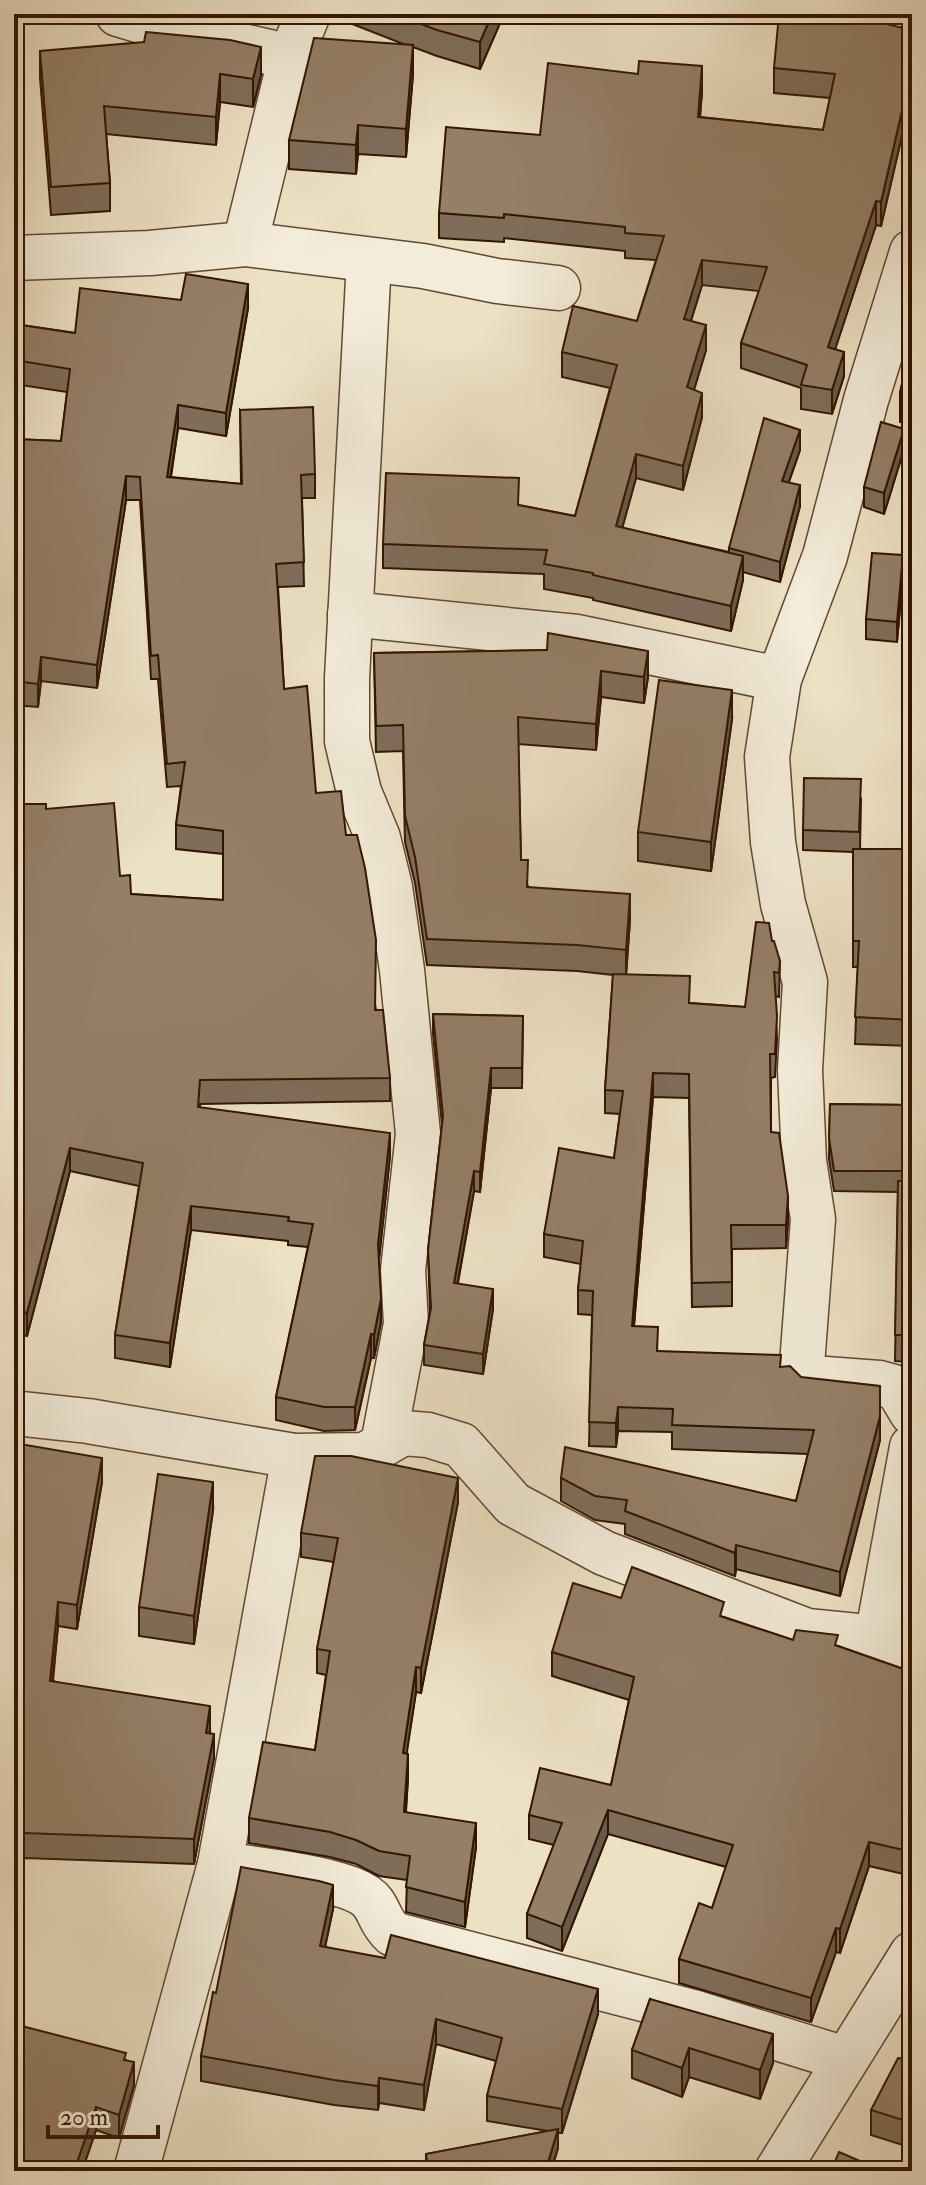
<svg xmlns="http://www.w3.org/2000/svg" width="926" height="2185" font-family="'IM FELL Double Pica',serif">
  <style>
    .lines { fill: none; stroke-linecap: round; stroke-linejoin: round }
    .minor-casing { stroke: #624833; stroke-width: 47 }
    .minor { stroke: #f3ecd9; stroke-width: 44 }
    .wall { fill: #7f6d59; stroke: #331503; stroke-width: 2 }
    .shaded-wall { fill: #685948; stroke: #331503; stroke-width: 2 }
    .building { fill: #947f67; stroke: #331503; stroke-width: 2 }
  </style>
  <rect width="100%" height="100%" fill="#ede1c4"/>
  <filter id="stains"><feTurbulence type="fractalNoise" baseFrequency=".0025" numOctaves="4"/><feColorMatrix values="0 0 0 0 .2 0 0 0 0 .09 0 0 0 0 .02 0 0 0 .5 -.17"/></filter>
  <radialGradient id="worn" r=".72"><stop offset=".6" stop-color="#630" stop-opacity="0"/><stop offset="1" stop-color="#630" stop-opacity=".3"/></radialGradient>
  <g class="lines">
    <g class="minor-casing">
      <g id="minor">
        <polyline points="118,14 164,28 269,52"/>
        <polyline points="245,244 291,56 308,14"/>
        <polyline points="912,252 866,400 825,556 779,679 767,757 773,842 783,904 805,982 800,1070 804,1161 813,1219 802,1365 812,1378 879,1383 897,1388 912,1413"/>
        <polyline points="14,258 150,253 245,244 423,266 497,281 558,288"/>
        <polyline points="369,260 347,678 347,741 359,792 378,838 390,887 402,970 418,1134 403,1270 406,1324 383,1444"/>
        <polyline points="350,614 577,637 779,679"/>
        <polyline points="14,1413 88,1421 294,1456 365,1455 403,1433 428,1435 461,1445 513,1504 604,1553 807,1631 877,1638 912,1649"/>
        <polyline points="877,1638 912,1447"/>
        <path d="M220,1864C252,1869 355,1878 373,1903C381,1914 380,1922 393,1934L693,2012L845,2059"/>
        <polyline points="136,2171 220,1864 294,1456"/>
        <polyline points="777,2171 912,1954"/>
      </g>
    </g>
    <use href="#minor" class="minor"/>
  </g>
  <g class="wall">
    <polygon points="337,14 504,14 480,69 437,56 413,47 413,74 406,157 358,154 356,174 289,169 289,140 406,45 337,18"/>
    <polygon points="912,30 912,129 904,127 881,226 876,225 835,349 844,376 832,414 801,409 801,388 741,368 741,343 759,291 702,285 691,321 706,350 694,390 702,417 683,490 636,478 622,528 729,552 729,548 800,450 789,482 800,506 780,582 743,572 743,580 731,631 593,600 593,598 544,589 544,574 383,568 383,544 519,505 575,516 610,388 562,377 562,352 637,321 656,260 625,258 625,251 504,238 504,242 439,238 439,213 540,135 702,91 700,117 823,130 830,98 774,93 774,68"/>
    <polygon points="40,51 261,75 253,107 220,102 216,145 106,134 110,183 110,211 51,215 40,78"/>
    <polygon points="248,308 226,436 178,428 171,477 241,484 240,410 315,474 315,498 302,498 304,586 278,587 284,689 316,793 346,835 376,1010 390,1078 390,1101 200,1104 200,1108 390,1156 379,1260 381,1322 374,1358 371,1358 355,1430 324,1431 276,1420 276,1397 308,1247 288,1245 288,1241 191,1230 170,1367 115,1358 115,1335 139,1186 70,1171 27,1336 14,1333 14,804 46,809 120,876 131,894 223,900 223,854 176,849 176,825 181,786 167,787 158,679 151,679 140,500 126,500 97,688 41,681 38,707 14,705 14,439 61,441 67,392 14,384 14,324 75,333"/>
    <polygon points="912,338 912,425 900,422 900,393"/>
    <polygon points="904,449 884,514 864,507 864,487"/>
    <polygon points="903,575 897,642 866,639 866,619"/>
    <polygon points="547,650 648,677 644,703 601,697 596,750 518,744 521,860 528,887 630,920 626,975 690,1003 745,1007 772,941 780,961 779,997 775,996 777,1039 775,1077 771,1078 771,1132 788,1220 786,1248 732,1249 732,1306 692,1307 689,1098 653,1097 634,1326 658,1351 781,1367 801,1377 880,1440 840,1596 736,1569 735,1576 625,1534 625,1524 595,1520 561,1501 561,1478 796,1501 808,1454 672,1449 672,1432 618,1431 616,1447 589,1446 592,1315 578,1314 578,1290 581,1264 544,1257 544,1234 614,1158 620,1114 605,1113 605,1090 613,975 577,971 427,965 415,883 405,842 403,751 376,752 374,653"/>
    <polygon points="732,719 711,871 638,861 638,832"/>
    <polygon points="861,799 860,849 912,849 912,1046 855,1044 858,967 853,967 853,852 803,850 803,830"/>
    <polygon points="433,1014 523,1016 522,1088 491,1088 480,1192 474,1191 458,1283 493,1309 483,1374 424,1365 424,1345 430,1312 428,1250 442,1125 433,1034"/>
    <polygon points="830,1104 912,1105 912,1362 895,1361 898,1192 834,1191 829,1159"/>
    <polygon points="14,1443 102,1482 77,1629 58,1626 53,1681 210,1730 214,1758 194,1864 24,1858 14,1908"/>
    <polygon points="458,1502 421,1693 416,1692 406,1754 408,1778 406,1812 476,1847 465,1927 406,1912 407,1880 379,1876 356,1864 330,1857 249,1843 249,1818 315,1750 326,1675 317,1673 317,1649 334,1562 301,1557 301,1533"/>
    <polygon points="213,1510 194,1644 139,1636 139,1607"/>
    <polygon points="621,1598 724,1617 793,1640 838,1646 912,1672 912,1876 869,1866 840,1953 836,1952 811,2022 679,1983 679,1959 712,1908 726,1867 608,1834 562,1951 527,1938 527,1914 554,1845 529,1839 529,1815 611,1785 629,1700 552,1676 552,1652"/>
    <polygon points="333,1909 325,1947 598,2014 562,2133 558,2133 558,2148 551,2171 426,2171 426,2154 548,2131 487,2121 487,2096 496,2061 436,2044 424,2110 379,2103 378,2110 334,2105 201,2081 201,2056 216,1993"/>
    <polygon points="650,1999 773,2063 760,2099 689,2077 682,2097 632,2078 632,2050"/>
    <polygon points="126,2060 134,2085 119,2138 96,2130 82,2171 14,2171"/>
    <polygon points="912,2060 912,2148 871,2135 871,2110"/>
  </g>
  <g class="shaded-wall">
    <polygon points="492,14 504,14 480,69 480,42"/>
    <polygon points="413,45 413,74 406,157 406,129"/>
    <polygon points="261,47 261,75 253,107 253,79"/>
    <polygon points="702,66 702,91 698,142 698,117"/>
    <polygon points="220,74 220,102 216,145 216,117"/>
    <polygon points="904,102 904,127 881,226 881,202"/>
    <polygon points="358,125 358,154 356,174 356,145"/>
    <polygon points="876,201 876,225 828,371 828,347"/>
    <polygon points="702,260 702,285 684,343 684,319"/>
    <polygon points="248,284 248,308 226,436 226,413"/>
    <polygon points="706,325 706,350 687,412 687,387"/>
    <polygon points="844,352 844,376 832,414 832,390"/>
    <polygon points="702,393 702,417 683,490 683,466"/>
    <polygon points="178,405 178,428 167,500 167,477"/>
    <polygon points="904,429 904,449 884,514 884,493"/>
    <polygon points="800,430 800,450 782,501 782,481"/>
    <polygon points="636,454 636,478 616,551 616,526"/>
    <polygon points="126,476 126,500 97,688 97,665"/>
    <polygon points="800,485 800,506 780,582 780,562"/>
    <polygon points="903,555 903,575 897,642 897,622"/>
    <polygon points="743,556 743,580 731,631 731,606"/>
    <polygon points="648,651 648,677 644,703 644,677"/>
    <polygon points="41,657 41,681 38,707 38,684"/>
    <polygon points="601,671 601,697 596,750 596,724"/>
    <polygon points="732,690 732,719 711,871 711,842"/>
    <polygon points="630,894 630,920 626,976 626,950"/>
    <polygon points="491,1068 491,1088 480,1192 480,1172"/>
    <polygon points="653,1073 653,1097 632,1349 632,1326"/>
    <polygon points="390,1133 390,1156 378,1268 378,1244"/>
    <polygon points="70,1148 70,1171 27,1336 27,1313"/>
    <polygon points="474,1171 474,1191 454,1303 454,1283"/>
    <polygon points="788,1196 788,1220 786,1248 786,1225"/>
    <polygon points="191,1206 191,1230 170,1367 170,1343"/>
    <polygon points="493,1289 493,1309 483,1374 483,1354"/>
    <polygon points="381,1299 381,1322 374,1358 374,1335"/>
    <polygon points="371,1334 371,1358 355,1430 355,1407"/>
    <polygon points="618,1407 618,1431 616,1447 616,1423"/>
    <polygon points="880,1416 880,1440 840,1596 840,1572"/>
    <polygon points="102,1458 102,1482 77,1629 77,1605"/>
    <polygon points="458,1478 458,1502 421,1693 421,1668"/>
    <polygon points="213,1482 213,1510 194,1644 194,1616"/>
    <polygon points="736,1545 736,1569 735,1576 735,1553"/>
    <polygon points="58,1602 58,1626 50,1705 50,1681"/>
    <polygon points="416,1667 416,1692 403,1778 403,1753"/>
    <polygon points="210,1706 210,1730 206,1757 206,1733"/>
    <polygon points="214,1734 214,1758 194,1864 194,1839"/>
    <polygon points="408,1754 408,1778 404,1837 404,1812"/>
    <polygon points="608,1810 608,1834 562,1951 562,1927"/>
    <polygon points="476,1823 476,1847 465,1927 465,1902"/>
    <polygon points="24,1833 24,1858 14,1908 14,1884"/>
    <polygon points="869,1842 869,1866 840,1953 840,1929"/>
    <polygon points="333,1885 333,1909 320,1971 320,1946"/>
    <polygon points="836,1928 836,1952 811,2022 811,1998"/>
    <polygon points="598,1989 598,2014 562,2133 562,2109"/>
    <polygon points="436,2019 436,2044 424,2110 424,2085"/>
    <polygon points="773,2034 773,2063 760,2099 760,2070"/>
    <polygon points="689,2048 689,2077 682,2097 682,2068"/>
    <polygon points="134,2062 134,2085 119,2138 119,2115"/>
    <polygon points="379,2078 379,2103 378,2110 378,2086"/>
    <polygon points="96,2107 96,2130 82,2171 74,2171"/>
    <polygon points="558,2129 558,2148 551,2171 546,2171"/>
  </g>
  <g class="building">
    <polygon points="395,14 492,14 480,42 437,30"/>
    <polygon points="779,14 843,14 912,30 912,104 904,102 881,202 876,201 828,347 844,352 832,390 801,385 807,365 741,343 767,267 702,260 684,319 706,325 687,387 702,393 683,466 636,454 616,526 743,556 731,606 593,575 593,573 544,564 547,550 383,544 386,473 519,478 518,505 575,516 617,365 562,352 573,306 637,321 664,236 625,233 625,227 504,214 504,218 439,213 446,127 540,135 548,63 638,74 639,61 702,66 698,117 823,130 835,74 774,68"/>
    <polygon points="146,32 230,40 261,47 253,79 220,74 216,117 104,106 110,183 51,187 40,51 144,42"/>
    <polygon points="314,38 413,45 406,129 358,125 356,145 289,140"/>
    <polygon points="186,274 248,284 226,413 178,405 167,477 242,484 240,410 313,407 315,474 301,475 304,562 276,564 284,689 307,686 316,793 341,791 346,835 357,835 365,868 376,940 375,1010 383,1010 390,1078 200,1080 198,1107 390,1133 378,1244 381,1299 374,1335 371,1334 355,1407 324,1407 276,1397 313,1224 288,1221 289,1217 191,1206 170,1343 115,1335 143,1163 70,1148 27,1313 14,1310 14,804 46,804 46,809 114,803 120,876 130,875 131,894 223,900 223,831 176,825 185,762 167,764 158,655 151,656 140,477 126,476 97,665 41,657 38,684 14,681 14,439 61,441 70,369 14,360 14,324 75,333 80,288 181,300"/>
    <polygon points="912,338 912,396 900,393"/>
    <polygon points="764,418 800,430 782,481 800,485 780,562 729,548"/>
    <polygon points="881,422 904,429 884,493 864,487"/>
    <polygon points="872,553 903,555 897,622 866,619"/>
    <polygon points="548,633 648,651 644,677 601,671 596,724 518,717 521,860 528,860 527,887 630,894 626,950 577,945 427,939 415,857 405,816 403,725 376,726 374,653 547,650"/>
    <polygon points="659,680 732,690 711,842 638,832"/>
    <polygon points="804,778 861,779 859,832 803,830"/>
    <polygon points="853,849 912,849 912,1020 855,1017 859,941 853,941"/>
    <polygon points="756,922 769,923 772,941 774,941 780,961 779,973 774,972 777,1016 775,1054 770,1054 771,1132 779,1133 788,1196 786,1225 731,1225 732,1282 692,1283 689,1074 653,1073 632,1326 658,1327 657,1351 781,1355 780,1367 790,1366 801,1377 880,1386 880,1416 840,1572 736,1545 735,1553 625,1511 627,1500 595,1496 561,1478 565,1447 796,1501 814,1430 672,1425 673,1409 618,1407 616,1423 589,1422 593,1291 578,1290 583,1241 544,1234 559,1148 614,1158 623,1091 605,1090 613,974 690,976 689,1003 745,1007"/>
    <polygon points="433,1014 523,1016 522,1068 491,1068 480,1172 474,1171 454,1283 493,1289 483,1354 424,1345 431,1308 428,1250 443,1116"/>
    <polygon points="830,1104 912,1105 912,1171 834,1171 829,1138"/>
    <polygon points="898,1181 912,1181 912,1335 895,1335"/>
    <polygon points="14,1443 102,1458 77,1605 58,1602 50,1681 210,1706 206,1733 214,1734 194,1839 24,1833 14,1884"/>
    <polygon points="315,1456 351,1456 458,1478 421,1668 416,1667 403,1753 408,1754 404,1812 476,1823 465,1902 406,1887 410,1856 379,1851 356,1840 330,1832 249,1818 263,1742 315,1750 330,1651 317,1649 338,1538 301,1533"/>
    <polygon points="158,1474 213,1482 194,1616 139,1607"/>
    <polygon points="632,1567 724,1602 720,1616 793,1640 796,1630 838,1635 835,1645 912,1672 912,1852 869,1842 840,1929 836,1928 811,1998 679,1959 699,1903 712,1908 733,1845 608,1810 562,1927 527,1914 562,1823 529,1815 540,1768 611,1785 634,1677 552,1652 573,1583 621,1598"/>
    <polygon points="241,1867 319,1881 333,1885 320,1946 385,1958 391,1935 598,1989 562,2109 487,2096 502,2038 436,2019 424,2085 379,2078 378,2086 334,2080 201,2056 213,1992 216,1993"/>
    <polygon points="650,1999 773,2034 760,2070 689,2048 682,2068 632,2050"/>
    <polygon points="14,2024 126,2053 124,2060 134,2062 119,2115 96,2107 74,2171 14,2171"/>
    <polygon points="898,2058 912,2060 912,2123 871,2110"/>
    <polygon points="558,2129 546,2169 428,2168 426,2154"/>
    <polygon points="839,2152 883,2171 831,2171"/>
  </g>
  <rect width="926" height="2185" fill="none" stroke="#ede1c4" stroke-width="48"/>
  <rect x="16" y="16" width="894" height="2153" fill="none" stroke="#331503" stroke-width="4"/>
  <rect x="24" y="24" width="878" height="2137" fill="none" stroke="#331503" stroke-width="2"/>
  <path d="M48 2125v12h110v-12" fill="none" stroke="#331503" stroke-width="4"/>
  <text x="60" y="2125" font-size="24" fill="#331503" stroke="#f3ecd9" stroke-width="6" paint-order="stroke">20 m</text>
  <rect width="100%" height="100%" filter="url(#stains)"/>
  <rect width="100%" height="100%" fill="url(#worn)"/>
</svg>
